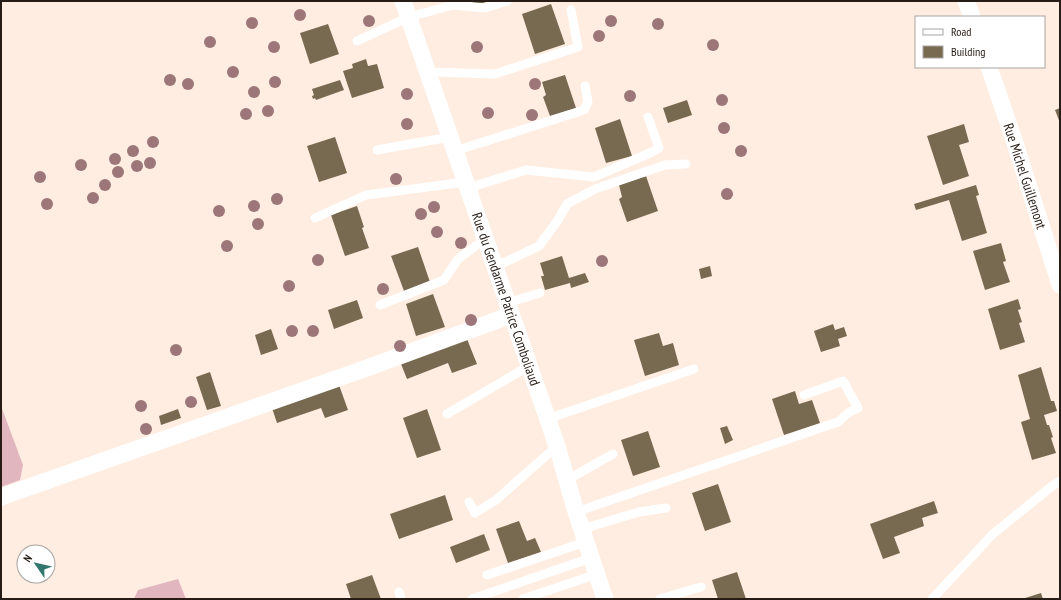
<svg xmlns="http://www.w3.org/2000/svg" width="1061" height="600" font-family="'PT Sans Narrow',sans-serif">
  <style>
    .green { fill: #e1b6be }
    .building { fill: #786a50 }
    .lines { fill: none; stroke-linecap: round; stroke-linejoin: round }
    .service { stroke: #fff; stroke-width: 9 }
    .minor { stroke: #fff; stroke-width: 17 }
    .tree { fill: #9c7679 }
    .labels { text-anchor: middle; stroke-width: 4; stroke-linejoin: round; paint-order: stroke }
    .street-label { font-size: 14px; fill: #281d16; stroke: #fff }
  </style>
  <rect width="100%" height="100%" fill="#ffede1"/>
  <g class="green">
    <polygon points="1,406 23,465 20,480 1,487"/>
    <polygon points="178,579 186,599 134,599 138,590"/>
  </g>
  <g class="building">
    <polygon points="472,1 489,1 474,6"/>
    <polygon points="551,4 565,44 535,54 522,14"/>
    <polygon points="328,24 339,54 310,64 300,33"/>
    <polygon points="366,59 368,66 377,64 384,88 352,98 343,71 353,68 352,64"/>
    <polygon points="565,75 576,108 550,116 543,97 546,95 542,82"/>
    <polygon points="340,80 344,90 316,100 315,98 313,99 312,96 314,95 312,89"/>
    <polygon points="687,100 692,115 668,123 663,108"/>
    <polygon points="1060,108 1060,123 1055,110"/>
    <polygon points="620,119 632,156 606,163 595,128"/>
    <polygon points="964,124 969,142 959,145 969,176 943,185 927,136"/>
    <polygon points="335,137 347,173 319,182 307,146"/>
    <polygon points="646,176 658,211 627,222 619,199 622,197 619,185"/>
    <polygon points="976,185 979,195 976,196 987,233 962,241 949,200 916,210 914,204"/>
    <polygon points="357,206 364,227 362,228 369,248 345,256 331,215"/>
    <polygon points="1001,243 1006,261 1003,262 1010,282 985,290 973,251"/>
    <polygon points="418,247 430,282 404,291 391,256"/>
    <polygon points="562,256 569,278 585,273 589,282 571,288 570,283 545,290 541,276 544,276 540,263"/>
    <polygon points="710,266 712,276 701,279 699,269"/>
    <polygon points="433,294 445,327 416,336 406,304"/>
    <polygon points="1018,299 1021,309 1018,310 1022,322 1019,323 1025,342 1000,350 988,309"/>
    <polygon points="357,300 363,318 334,329 328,310"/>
    <polygon points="833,324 835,330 844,327 847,336 838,339 840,346 821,352 814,331"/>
    <polygon points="271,329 278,349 261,355 255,335"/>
    <polygon points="659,333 663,346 673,343 679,365 645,376 634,340"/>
    <polygon points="467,339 477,364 452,373 448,363 407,379 401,364"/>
    <polygon points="1041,367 1051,401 1054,401 1057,411 1044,415 1047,425 1049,425 1053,437 1051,438 1056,453 1032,460 1021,422 1030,419 1018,375"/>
    <polygon points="210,372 221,406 207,410 196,377"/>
    <polygon points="339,385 348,410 325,418 321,408 277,423 272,408"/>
    <polygon points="795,391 799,404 812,400 820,423 784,435 772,399"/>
    <polygon points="178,409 181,418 161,425 159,416"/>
    <polygon points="427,409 441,450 417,458 403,418"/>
    <polygon points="727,426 733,440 725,444 720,428"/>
    <polygon points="648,431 660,467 633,476 621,440"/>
    <polygon points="718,484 731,522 705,531 692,493"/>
    <polygon points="445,495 453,520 399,539 390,514"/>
    <polygon points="934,501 938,513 922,518 924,526 894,537 900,553 883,559 870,524"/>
    <polygon points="519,521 527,541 535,538 541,552 508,563 496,529"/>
    <polygon points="484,534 490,550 456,563 450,547"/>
    <polygon points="737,572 746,599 718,599 712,580"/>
    <polygon points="372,575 381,599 351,599 346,584"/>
    <polygon points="1041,593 1043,599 1022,599"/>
  </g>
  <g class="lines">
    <g class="service">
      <polyline points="357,41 409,17 453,5 485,8 507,1"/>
      <polyline points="428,72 495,74 578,47 571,10"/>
      <polyline points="377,150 450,137"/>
      <polyline points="455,151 584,110 588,102 585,86"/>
      <polyline points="468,188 526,170 594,177 652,152 659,148 648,117"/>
      <polyline points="315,218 366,195 466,182"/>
      <polyline points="495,267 539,246 558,220 567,204 595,189 665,165 686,164"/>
      <polyline points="507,303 540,293"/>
      <polyline points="380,305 444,280 458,259 485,239"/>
      <polyline points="447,414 529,366"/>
      <polyline points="547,419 694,369"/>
      <polyline points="567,480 613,454"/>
      <polyline points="469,502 475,513 496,500 557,446"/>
      <polyline points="576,512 838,422 848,413 858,408 843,381 804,395"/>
      <polyline points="582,529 639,512 666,508"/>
      <polyline points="487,575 585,542"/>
      <polyline points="399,592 401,599"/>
      <polyline points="472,599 591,558"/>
      <polyline points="523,599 597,574"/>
      <polyline points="660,599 701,587"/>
      <polyline points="932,599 993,534 1051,487 1060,481"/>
    </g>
    <g class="minor">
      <polyline points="403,1 557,446 576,512 605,599"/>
      <polyline points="966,1 972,17"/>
      <polyline points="989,67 1014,140 1060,285"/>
      <polyline points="1,497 367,368 511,315"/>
    </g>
  </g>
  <g class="tree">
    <circle cx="300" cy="15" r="6"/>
    <circle cx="369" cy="21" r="6"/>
    <circle cx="611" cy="21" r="6"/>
    <circle cx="252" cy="23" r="6"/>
    <circle cx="658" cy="24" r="6"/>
    <circle cx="599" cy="36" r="6"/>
    <circle cx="210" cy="42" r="6"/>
    <circle cx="713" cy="45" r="6"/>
    <circle cx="274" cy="47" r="6"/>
    <circle cx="477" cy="47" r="6"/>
    <circle cx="233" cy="72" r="6"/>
    <circle cx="170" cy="80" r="6"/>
    <circle cx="275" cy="82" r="6"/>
    <circle cx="188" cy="84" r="6"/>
    <circle cx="535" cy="84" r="6"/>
    <circle cx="254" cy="92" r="6"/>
    <circle cx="407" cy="94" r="6"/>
    <circle cx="630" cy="96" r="6"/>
    <circle cx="722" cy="100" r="6"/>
    <circle cx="268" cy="111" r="6"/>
    <circle cx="488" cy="113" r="6"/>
    <circle cx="246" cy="114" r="6"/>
    <circle cx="532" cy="115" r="6"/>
    <circle cx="407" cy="124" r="6"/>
    <circle cx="724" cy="128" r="6"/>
    <circle cx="153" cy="142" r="6"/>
    <circle cx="133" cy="151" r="6"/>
    <circle cx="741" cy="151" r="6"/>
    <circle cx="115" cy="159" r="6"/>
    <circle cx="150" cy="163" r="6"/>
    <circle cx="81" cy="165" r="6"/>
    <circle cx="137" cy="166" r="6"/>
    <circle cx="118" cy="172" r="6"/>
    <circle cx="40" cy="177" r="6"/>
    <circle cx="396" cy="179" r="6"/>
    <circle cx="105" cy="185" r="6"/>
    <circle cx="727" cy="194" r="6"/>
    <circle cx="93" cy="198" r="6"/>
    <circle cx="277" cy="199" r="6"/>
    <circle cx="47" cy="204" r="6"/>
    <circle cx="254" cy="206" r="6"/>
    <circle cx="434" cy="207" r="6"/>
    <circle cx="219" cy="211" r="6"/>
    <circle cx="421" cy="214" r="6"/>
    <circle cx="258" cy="224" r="6"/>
    <circle cx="437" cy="232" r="6"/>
    <circle cx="461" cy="243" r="6"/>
    <circle cx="227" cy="246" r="6"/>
    <circle cx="318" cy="260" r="6"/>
    <circle cx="602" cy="261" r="6"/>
    <circle cx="289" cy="286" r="6"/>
    <circle cx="383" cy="289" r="6"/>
    <circle cx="471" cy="320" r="6"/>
    <circle cx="292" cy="331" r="6"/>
    <circle cx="313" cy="331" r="6"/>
    <circle cx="400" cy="346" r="6"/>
    <circle cx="176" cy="350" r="6"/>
    <circle cx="191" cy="402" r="6"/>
    <circle cx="141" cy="406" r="6"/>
    <circle cx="146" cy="429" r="6"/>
  </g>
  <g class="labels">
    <g class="street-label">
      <text transform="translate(1025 176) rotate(72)" y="5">Rue Michel Guillemont</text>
      <text transform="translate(506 299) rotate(71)" y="5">Rue du Gendarme Patrice Comboliaud</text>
    </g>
  </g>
  <rect width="1061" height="600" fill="none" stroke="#281d16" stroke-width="4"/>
  <rect x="915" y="16" width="130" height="52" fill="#ffffff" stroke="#a9a5a2"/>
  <rect x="923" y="29" width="20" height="6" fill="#ffffff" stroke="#a9a5a2"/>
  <text x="951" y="36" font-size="12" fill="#281d16">Road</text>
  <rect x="923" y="46" width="20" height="12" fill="#786a50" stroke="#a9a5a2"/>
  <text x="951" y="56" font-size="12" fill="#281d16">Building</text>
  <g transform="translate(36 564) rotate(304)"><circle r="19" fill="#ffffff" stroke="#a9a5a2"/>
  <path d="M0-3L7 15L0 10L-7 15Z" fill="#32776d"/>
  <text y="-6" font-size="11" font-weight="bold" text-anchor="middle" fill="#281d16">N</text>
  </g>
</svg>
